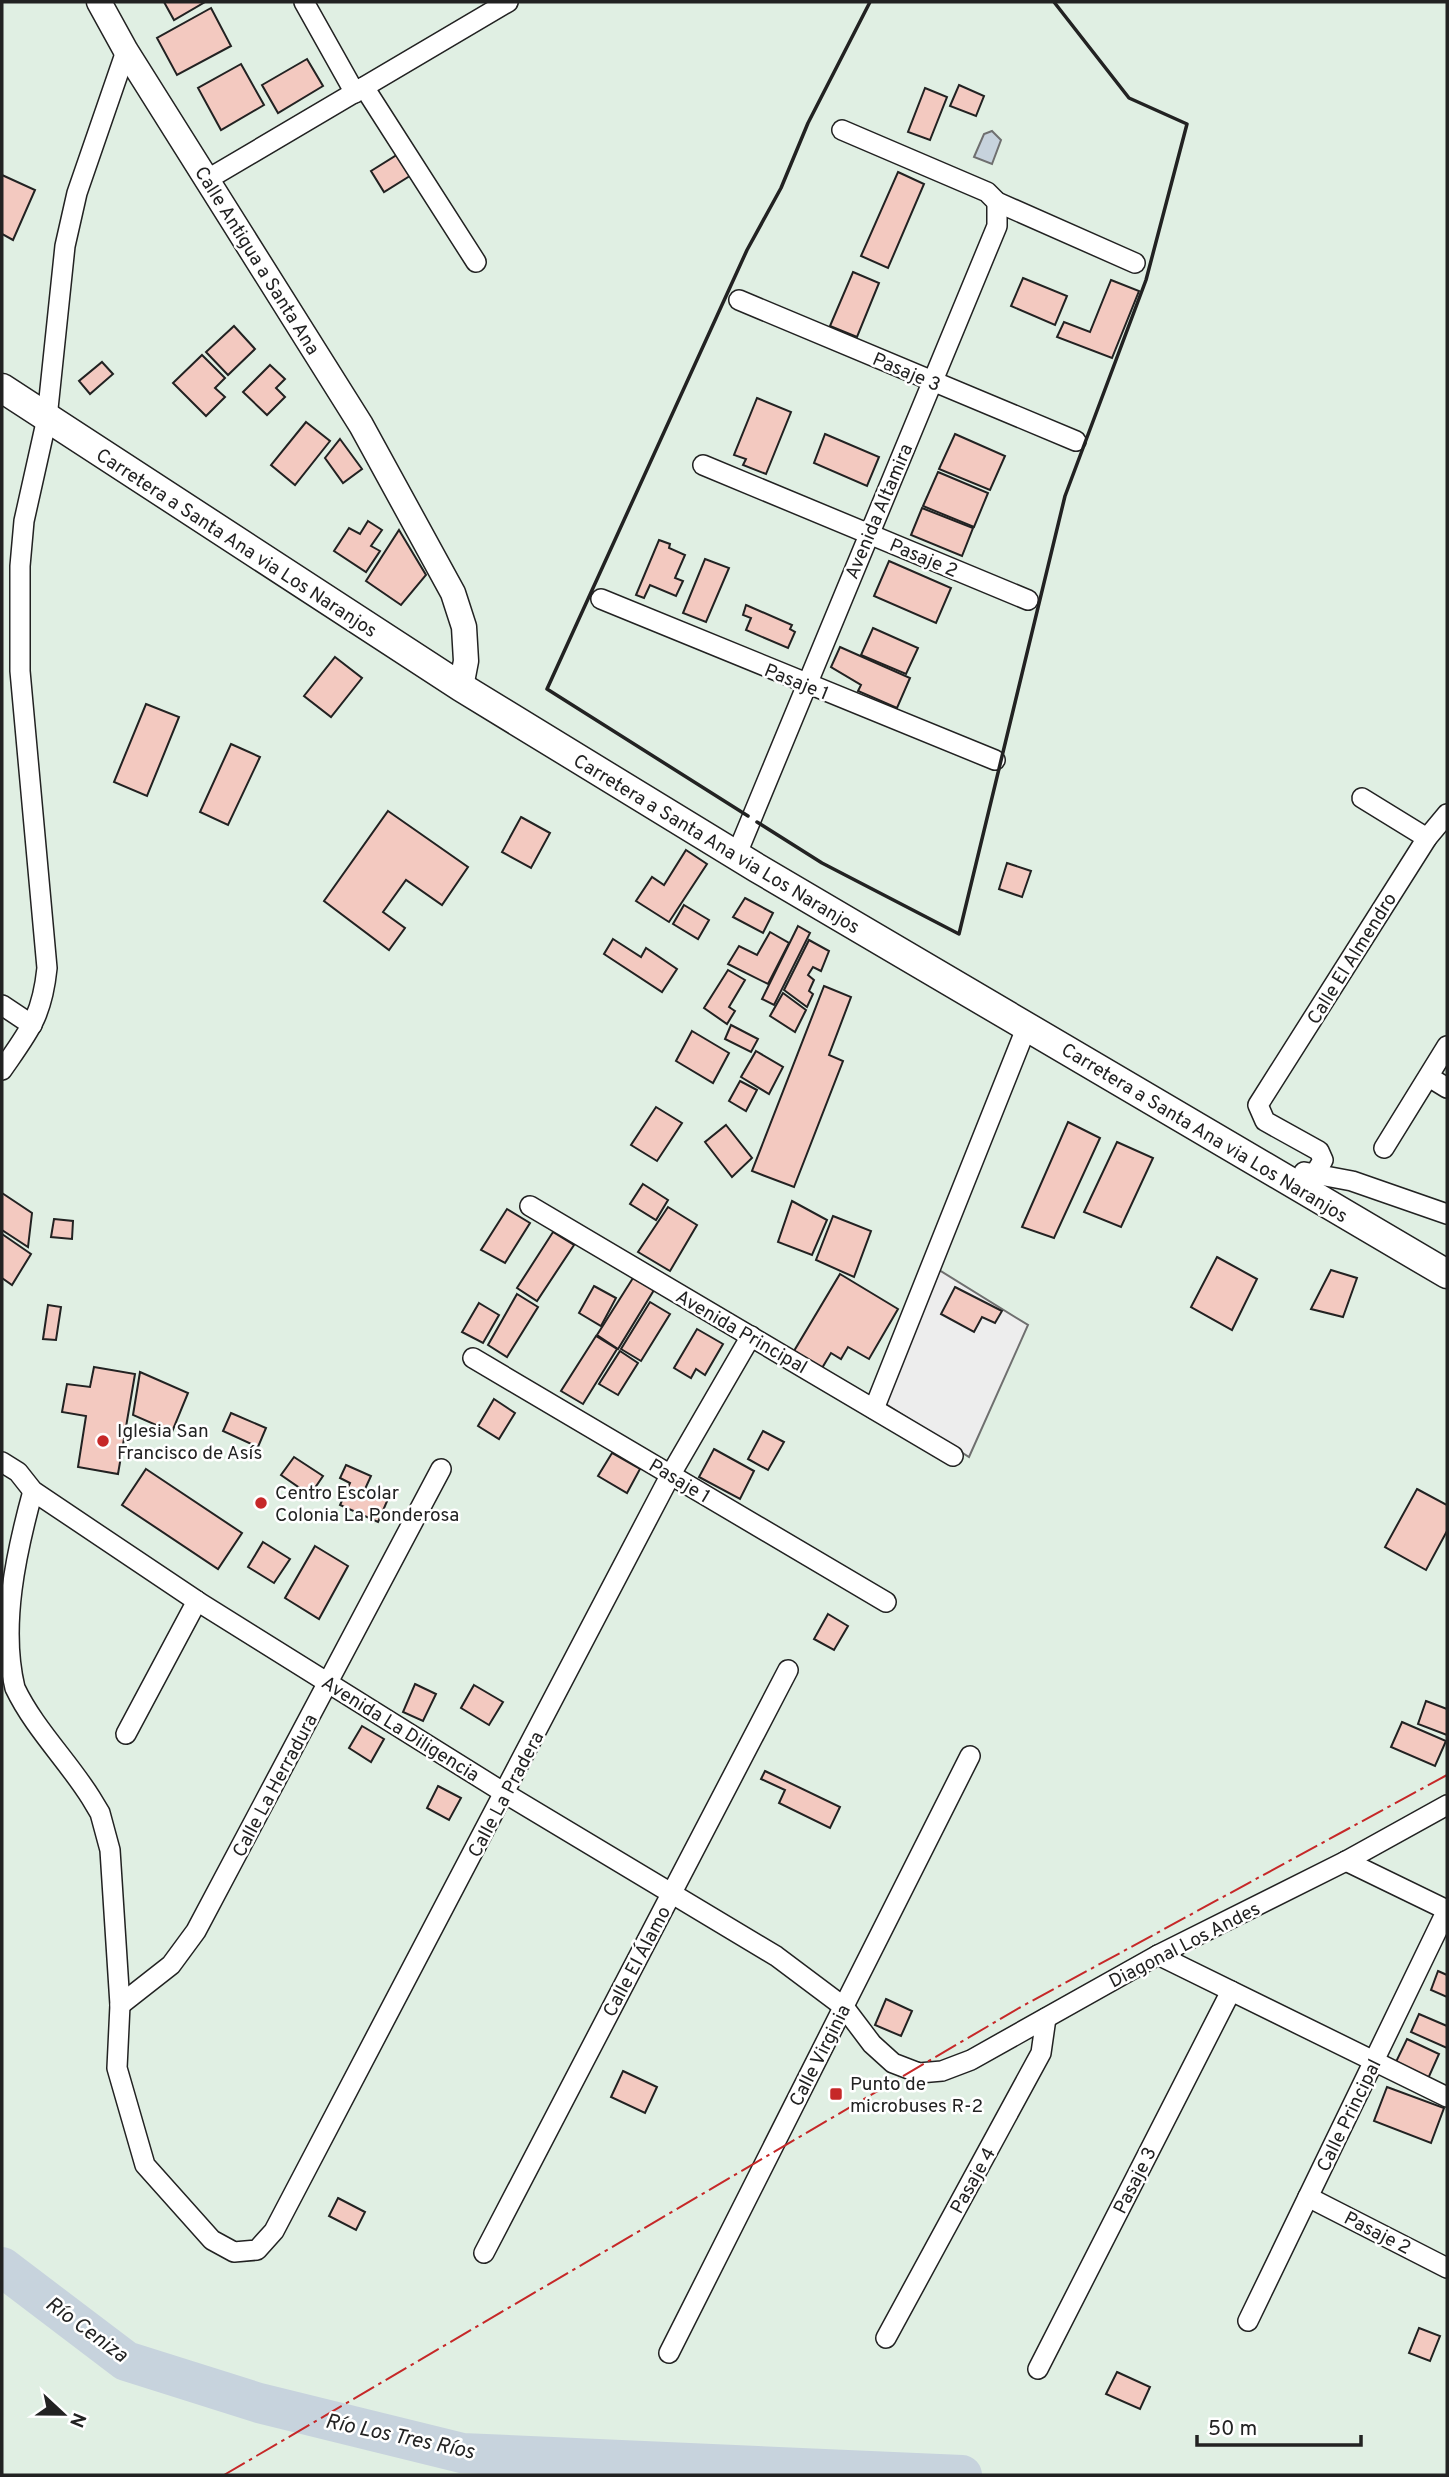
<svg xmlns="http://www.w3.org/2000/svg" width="1449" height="2477" font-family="Overpass,sans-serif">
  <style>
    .green { fill: #e0efe3; stroke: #6f6f6f; stroke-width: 2 }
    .parking { fill: #ededed; stroke: #6f6f6f; stroke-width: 2 }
    .water { fill: #c7d3dd; stroke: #6f6f6f; stroke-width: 2 }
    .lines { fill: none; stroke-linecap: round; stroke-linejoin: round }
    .river { stroke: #c7d3dd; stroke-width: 40 }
    .building { fill: #f3c9c0; stroke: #222; stroke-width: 2 }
    .minor-casing { stroke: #222; stroke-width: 22 }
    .tertiary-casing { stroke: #222; stroke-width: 27 }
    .secondary-casing { stroke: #222; stroke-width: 31 }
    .minor { stroke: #fff; stroke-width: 19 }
    .tertiary { stroke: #fff; stroke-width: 24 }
    .secondary { stroke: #fff; stroke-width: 28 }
    .wall { stroke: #222; stroke-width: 3.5 }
    .power { stroke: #c62828; stroke-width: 2; stroke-dasharray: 24 5 3.5 5; stroke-linecap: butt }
    .poi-dot { fill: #c62828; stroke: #fff; stroke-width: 2.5 }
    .labels { text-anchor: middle; stroke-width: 5; stroke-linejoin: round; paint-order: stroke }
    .street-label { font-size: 19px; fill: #222; stroke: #fff }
    .poi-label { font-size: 19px; fill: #222; stroke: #fff; text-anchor: start }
    .water-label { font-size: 21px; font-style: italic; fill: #222; stroke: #fff }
  </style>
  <rect width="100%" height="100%" fill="#fff"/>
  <rect class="green" x="2" y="2" width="1445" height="2473"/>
  <polygon class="parking" points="931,1265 1028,1325 969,1457 878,1399"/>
  <polygon class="water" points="992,131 1001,140 992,164 974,157 984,134"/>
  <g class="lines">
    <polyline class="river" points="2,2267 126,2361 259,2403 462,2453 962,2475"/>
  </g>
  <g class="building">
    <polygon points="164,2 205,2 174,20"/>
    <polygon points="211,8 231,46 177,75 157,38"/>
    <polygon points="307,59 323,86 278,113 262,85"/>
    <polygon points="241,64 264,105 221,130 198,88"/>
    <polygon points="959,85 984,96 976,116 950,106"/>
    <polygon points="925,88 947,97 930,140 908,132"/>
    <polygon points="400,153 413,174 384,192 371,171"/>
    <polygon points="898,172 924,184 888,268 861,256"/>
    <polygon points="2,175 35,190 13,240 2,234"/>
    <polygon points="853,272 879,283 857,337 830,326"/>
    <polygon points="1023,278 1067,296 1055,325 1011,306"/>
    <polygon points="1111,280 1139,291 1112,358 1057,337 1064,322 1090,332"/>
    <polygon points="234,326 255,349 228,375 206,352"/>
    <polygon points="202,355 225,378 215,388 225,397 206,416 173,383"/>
    <polygon points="102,362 113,374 90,394 79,381"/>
    <polygon points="270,365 285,379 276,388 285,397 267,415 243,392"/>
    <polygon points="757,398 791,412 766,474 743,465 746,459 734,455"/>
    <polygon points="306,422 330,441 295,485 271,465"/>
    <polygon points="825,434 879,457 867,486 814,463"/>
    <polygon points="955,434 1005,456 990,490 939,469"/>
    <polygon points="340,439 362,469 343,483 325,458"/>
    <polygon points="938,472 988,493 974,527 923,506"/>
    <polygon points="922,508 973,528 962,556 911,535"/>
    <polygon points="368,521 382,530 371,546 380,551 366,572 334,551 349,528 360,534"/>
    <polygon points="399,530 426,575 401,605 366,581"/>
    <polygon points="659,540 670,544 669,548 685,555 675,578 683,581 676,596 650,585 644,598 636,595"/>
    <polygon points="705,559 729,568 706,622 683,613"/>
    <polygon points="889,561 951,588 936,623 874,596"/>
    <polygon points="746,605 792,625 790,629 795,632 788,648 746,630 751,618 743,615"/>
    <polygon points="873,628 918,648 906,674 861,655"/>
    <polygon points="840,647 910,678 897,708 858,691 861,685 831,667"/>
    <polygon points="335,657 362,678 331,717 304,696"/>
    <polygon points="146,704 179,717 147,796 114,782"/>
    <polygon points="231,744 260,757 228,825 200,812"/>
    <polygon points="388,811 468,867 442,905 406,880 383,912 405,928 389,950 324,901"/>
    <polygon points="521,817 550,833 531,868 502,852"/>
    <polygon points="686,850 707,864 669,922 636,901 652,877 664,885"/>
    <polygon points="1007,863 1031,871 1022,897 999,889"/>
    <polygon points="745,898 773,913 763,933 733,917"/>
    <polygon points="684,905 709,920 698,939 673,924"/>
    <polygon points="798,926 810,933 774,1005 762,999"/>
    <polygon points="770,932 789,943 768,984 728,964 739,946 757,955"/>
    <polygon points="613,939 641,957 646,948 677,969 662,992 604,954"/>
    <polygon points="809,940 829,951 821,971 813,967 808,975 814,980 809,991 813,994 807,1007 784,990"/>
    <polygon points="728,970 745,980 729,1007 735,1011 727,1024 704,1008"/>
    <polygon points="824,986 851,997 829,1055 843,1061 794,1187 752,1171"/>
    <polygon points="783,993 806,1010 795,1032 770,1016"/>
    <polygon points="731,1025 758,1039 751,1052 725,1039"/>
    <polygon points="692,1031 729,1053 713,1083 676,1061"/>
    <polygon points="756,1051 783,1067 769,1094 741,1077"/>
    <polygon points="740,1081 757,1090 746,1111 729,1101"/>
    <polygon points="656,1107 682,1123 657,1161 631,1145"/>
    <polygon points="1068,1122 1100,1138 1054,1238 1022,1227"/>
    <polygon points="726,1125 752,1158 732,1177 705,1142"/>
    <polygon points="1117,1142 1153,1158 1121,1227 1084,1212"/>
    <polygon points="643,1184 668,1200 656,1220 630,1204"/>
    <polygon points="2,1193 32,1213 28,1247 2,1230"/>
    <polygon points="792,1201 827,1220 812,1255 778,1242"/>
    <polygon points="668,1207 697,1225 670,1271 638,1252"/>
    <polygon points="507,1209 530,1223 505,1263 481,1250"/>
    <polygon points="833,1216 871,1231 854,1277 816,1260"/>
    <polygon points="54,1219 73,1221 72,1239 51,1237"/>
    <polygon points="553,1232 574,1245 537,1301 517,1288"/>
    <polygon points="2,1234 31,1254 12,1285 2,1278"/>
    <polygon points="1217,1257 1257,1279 1232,1330 1191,1307"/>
    <polygon points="1331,1270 1357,1278 1343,1317 1311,1309"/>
    <polygon points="840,1274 898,1309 869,1359 848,1347 841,1359 831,1353 822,1368 794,1351"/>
    <polygon points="633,1278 654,1290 618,1349 597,1335"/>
    <polygon points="594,1286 616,1298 601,1326 579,1313"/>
    <polygon points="955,1287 1002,1311 995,1323 982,1317 974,1332 941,1314"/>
    <polygon points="517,1294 538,1307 507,1357 488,1345"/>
    <polygon points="650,1302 670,1314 641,1361 621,1349"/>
    <polygon points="479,1303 499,1315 483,1343 462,1332"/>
    <polygon points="48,1305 61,1307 56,1340 43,1339"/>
    <polygon points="697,1329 723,1344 705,1375 696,1369 691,1378 674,1368"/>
    <polygon points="596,1336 617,1349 583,1404 561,1391"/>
    <polygon points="620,1351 638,1363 618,1395 599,1384"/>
    <polygon points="94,1367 135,1374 118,1474 78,1467 86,1416 62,1412 67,1384 90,1387"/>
    <polygon points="140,1372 188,1393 172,1432 133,1415"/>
    <polygon points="494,1399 515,1413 499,1439 478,1426"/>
    <polygon points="231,1413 266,1428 258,1447 223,1431"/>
    <polygon points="763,1431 784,1442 768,1470 748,1459"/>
    <polygon points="714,1449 754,1471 740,1499 699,1477"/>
    <polygon points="612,1453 640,1469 627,1493 598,1476"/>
    <polygon points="294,1457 323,1476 310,1495 281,1475"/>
    <polygon points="346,1465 371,1476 365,1489 388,1499 378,1522 340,1505 350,1483 340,1478"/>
    <polygon points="146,1469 242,1533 218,1569 122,1505"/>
    <polygon points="1417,1489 1447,1505 1447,1531 1426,1570 1385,1547"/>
    <polygon points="263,1542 290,1559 274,1583 248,1567"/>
    <polygon points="315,1546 348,1566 319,1619 285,1598"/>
    <polygon points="828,1614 848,1626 834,1650 814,1639"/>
    <polygon points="415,1684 436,1694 423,1721 403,1712"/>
    <polygon points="474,1685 503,1702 489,1725 461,1708"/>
    <polygon points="1426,1701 1447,1709 1447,1735 1418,1724"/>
    <polygon points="1402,1722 1446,1741 1435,1766 1391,1747"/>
    <polygon points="362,1726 384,1739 371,1762 349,1748"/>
    <polygon points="765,1771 840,1807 830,1828 779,1803 785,1790 761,1779"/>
    <polygon points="438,1786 461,1798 449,1820 427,1808"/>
    <polygon points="1438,1971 1447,1975 1447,1997 1431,1990"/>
    <polygon points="886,1999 912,2011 901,2036 875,2025"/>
    <polygon points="1419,2014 1447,2026 1447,2048 1411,2032"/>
    <polygon points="1407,2039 1439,2054 1427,2081 1394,2066"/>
    <polygon points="623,2071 657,2087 645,2113 611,2097"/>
    <polygon points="1387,2087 1444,2108 1431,2143 1374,2121"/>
    <polygon points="338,2198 365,2212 356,2230 329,2216"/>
    <polygon points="1419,2328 1440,2336 1430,2361 1409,2353"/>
    <polygon points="1117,2372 1150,2387 1140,2409 1106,2394"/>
  </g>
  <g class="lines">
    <g class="minor-casing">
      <g id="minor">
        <polyline points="304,2 355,93"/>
        <polyline points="364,87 476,262"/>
        <polyline points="842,130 987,192 997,202 1135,263"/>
        <polyline points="208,179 508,2"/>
        <polyline points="739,300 1076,441"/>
        <polyline points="703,465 1028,600"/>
        <polyline points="601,599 995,760"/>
        <polyline points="1362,798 1427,838"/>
        <polyline points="736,856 997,226 997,202"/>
        <polyline points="2,1005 32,1025"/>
        <path d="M2,1070C29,1031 42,1017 47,968L20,671V566L24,521L47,418L65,246L77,193L126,51"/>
        <polyline points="1429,1077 1447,1088"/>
        <polyline points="1384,1148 1447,1046"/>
        <polyline points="1304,1172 1352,1181 1447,1214"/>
        <polyline points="1316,1172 1323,1160 1319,1151 1265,1121 1258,1105 1427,838 1447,814"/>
        <polyline points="530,1206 953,1456"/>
        <polyline points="473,1358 886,1602"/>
        <polyline points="874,1409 1027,1026"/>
        <polyline points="2,1462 18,1472 33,1491 197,1601 506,1794 776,1956 844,2007 872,2044 893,2063 919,2073 942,2071 971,2060 1158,1955 1346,1861 1447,1805"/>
        <path d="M33,1491C16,1553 0,1626 15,1688C34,1728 68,1761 91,1798L100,1813L110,1850L120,2005L117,2068L145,2165L212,2240L234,2252L257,2250L274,2231L671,1474L751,1336"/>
        <polyline points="126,1734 197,1601"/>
        <polyline points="1346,1861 1447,1910"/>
        <polyline points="1158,1955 1447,2097"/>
        <polyline points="120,2005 171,1965 196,1931 441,1469"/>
        <polyline points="1308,2197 1447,2268"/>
        <polyline points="484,2253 788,1670"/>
        <polyline points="1248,2321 1447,1910"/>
        <polyline points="886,2338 1041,2053 1046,2018"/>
        <polyline points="669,2353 970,1756"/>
        <polyline points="1038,2369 1231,1991"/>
      </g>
    </g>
    <g class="tertiary-casing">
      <polyline id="tertiary" points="99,2 126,51 361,425 453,593 464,627 466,661 461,687"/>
    </g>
    <g class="secondary-casing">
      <polyline id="secondary" points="2,388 461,687 757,868 1447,1274"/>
    </g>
    <use href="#minor" class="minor"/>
    <use href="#tertiary" class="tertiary"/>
    <use href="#secondary" class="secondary"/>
    <g class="wall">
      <polyline points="748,816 547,689 747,250 781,188 808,123 870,2"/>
      <polyline points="757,822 822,863 959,934 1065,496 1146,280 1187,124 1129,98 1054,2"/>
    </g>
    <polyline class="power" points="224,2475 1019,2008 1447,1775"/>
  </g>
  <g class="poi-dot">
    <circle cx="103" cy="1441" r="7"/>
    <circle cx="261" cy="1503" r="7"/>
    <rect x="829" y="2087" width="14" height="14" rx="3.5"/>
  </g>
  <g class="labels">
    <g class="street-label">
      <text transform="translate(258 260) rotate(58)" y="7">Calle Antigua a Santa Ana</text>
      <text transform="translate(907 371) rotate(23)" y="7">Pasaje 3</text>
      <text transform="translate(878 511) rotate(-67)" y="7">Avenida Altamira</text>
      <text transform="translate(237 542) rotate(33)" y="7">Carretera a Santa Ana via Los Naranjos</text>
      <text transform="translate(924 557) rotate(23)" y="7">Pasaje 2</text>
      <text transform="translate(797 681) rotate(22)" y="7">Pasaje 1</text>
      <text transform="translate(717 843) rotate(31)" y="7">Carretera a Santa Ana via Los Naranjos</text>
      <text transform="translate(1351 958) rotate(-58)" y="7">Calle El Almendro</text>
      <text transform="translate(1205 1132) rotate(31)" y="7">Carretera a Santa Ana via Los Naranjos</text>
      <text transform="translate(742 1331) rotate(30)" y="7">Avenida Principal</text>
      <text transform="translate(680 1480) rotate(31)" y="7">Pasaje 1</text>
      <text transform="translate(401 1728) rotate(32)" y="7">Avenida La Diligencia</text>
      <text transform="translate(274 1785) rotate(-62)" y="7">Calle La Herradura</text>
      <text transform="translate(505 1794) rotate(-62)" y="7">Calle La Pradera</text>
      <text transform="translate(1184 1944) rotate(-27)" y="7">Diagonal Los Andes</text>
      <text transform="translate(636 1961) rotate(-62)" y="7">Calle El Álamo</text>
      <text transform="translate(819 2055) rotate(-63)" y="7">Calle Virginia</text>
      <text transform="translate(1348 2115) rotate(-64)" y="7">Calle Principal</text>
      <text transform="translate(972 2180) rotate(-61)" y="7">Pasaje 4</text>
      <text transform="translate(1134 2180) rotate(-63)" y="7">Pasaje 3</text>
      <text transform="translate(1378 2232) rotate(27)" y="7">Pasaje 2</text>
    </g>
    <g class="poi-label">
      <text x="117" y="1437">Iglesia San<tspan x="117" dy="22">Francisco de Asís</tspan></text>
      <text x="275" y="1499">Centro Escolar<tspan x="275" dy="22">Colonia La Ponderosa</tspan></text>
      <text x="850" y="2090">Punto de<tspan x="850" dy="22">microbuses R-2</tspan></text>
    </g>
    <g class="water-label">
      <text transform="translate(87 2329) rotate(36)" y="7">Río Ceniza</text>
      <text transform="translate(400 2436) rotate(12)" y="7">Río Los Tres Ríos</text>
    </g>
  </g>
  <rect width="1449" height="2477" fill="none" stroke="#222222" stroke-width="7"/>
  <g transform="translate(63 2414) rotate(112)" stroke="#ffffff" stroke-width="5" paint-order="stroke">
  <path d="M0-5L12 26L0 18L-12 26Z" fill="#222222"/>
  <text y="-10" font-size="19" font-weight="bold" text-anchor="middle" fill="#222222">N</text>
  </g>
  <path d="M1197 2435v10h164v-10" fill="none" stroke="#222222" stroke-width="3.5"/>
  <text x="1208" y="2435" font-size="21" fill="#222222" stroke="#ffffff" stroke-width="5" paint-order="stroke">50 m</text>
</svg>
